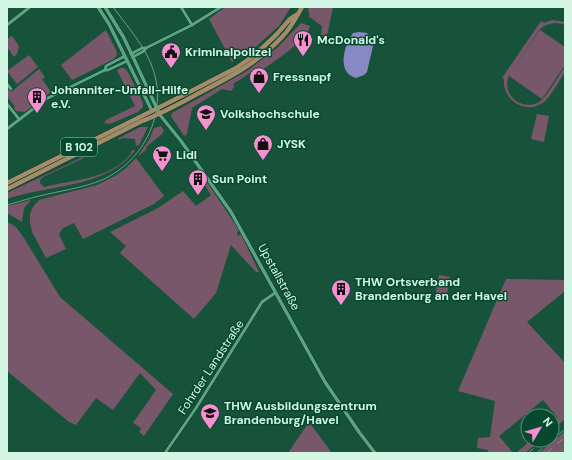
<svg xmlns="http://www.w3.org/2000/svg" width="572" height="460" font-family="'DM Sans',sans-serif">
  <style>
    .green { fill: #79576b }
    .water { fill: #8889c4 }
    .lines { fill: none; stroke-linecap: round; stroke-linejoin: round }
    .minor-casing { stroke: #0c3625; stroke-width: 4 }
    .tertiary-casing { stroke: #0c3625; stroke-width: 4.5 }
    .primary-casing { stroke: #0c3625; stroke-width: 5.5 }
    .minor { stroke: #59a583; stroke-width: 3 }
    .tertiary { stroke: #59a583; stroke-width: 3.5 }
    .primary { stroke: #a28c6a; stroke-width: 4.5 }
    .tram { stroke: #6d9e88; stroke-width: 1 }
    .rail { stroke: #6d9e88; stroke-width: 1; stroke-dasharray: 7 7; stroke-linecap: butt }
    .labels { text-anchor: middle; stroke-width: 3; stroke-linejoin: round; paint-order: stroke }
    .shield { fill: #074831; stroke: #95c2ae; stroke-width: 1 }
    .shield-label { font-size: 11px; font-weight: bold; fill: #d2f6e3 }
    .poi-label { font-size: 12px; font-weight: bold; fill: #d2f6e3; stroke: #074831; text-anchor: start }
    .street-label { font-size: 12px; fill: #d2f6e3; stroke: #074831 }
  </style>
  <rect width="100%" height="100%" fill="#17533b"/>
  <g class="green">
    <polygon points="225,7 291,7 279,26 252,50 232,62 209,19"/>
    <polygon points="309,7 333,7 327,36 321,35 322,26 308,16 310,15 308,10"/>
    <path d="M552,20L565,22V25C556,21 548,23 540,29L509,75L540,30L565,47V65L542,99L509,76C501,94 521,112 539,102C548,96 558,76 565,67V72C559,81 552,95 544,102C526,116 502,100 504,79L502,78L541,21L544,23Z"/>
    <path d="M301,23L310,26C308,39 272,64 260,71L258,68L233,84L234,87L231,91L222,89L192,108L187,134L184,136L171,116L172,113L247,71L278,47Z"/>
    <polygon points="106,30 116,50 117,55 114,59 72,80 61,65"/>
    <polygon points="12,36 19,46 17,54 14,57 7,47 7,39"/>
    <polygon points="29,55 38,67 17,84 7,71"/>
    <polygon points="121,68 124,68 128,72 143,103 143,107 138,112 110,124 104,123 106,120 135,106 117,70"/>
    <polygon points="39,69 45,77 42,79 51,92 25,112 16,111 14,108 15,107 7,96 7,90 8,89 11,92"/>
    <polygon points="537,114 549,116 544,142 531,139"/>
    <polygon points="161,126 164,130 162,134 146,147 147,149 137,157 149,140 154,128"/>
    <polygon points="140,127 148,127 139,145 136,146 135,139 123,138 118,140 119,138"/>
    <path d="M132,150H135C109,188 46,185 7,199V193L83,157L84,158L43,177L40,180V183L44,187C71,180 103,180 125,160C128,157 131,155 132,150Z"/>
    <polygon points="136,158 164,196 154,204 83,239 74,223 63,228 59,234 66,249 46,258 32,232 30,222 30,214 33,207 39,200 97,185 115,176 126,168"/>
    <polygon points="201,179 207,182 239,230 237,233 238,236 241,234 259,272 256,272 231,245 216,293 194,319 120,253 126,246 110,232 158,208 183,191 196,206 211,195"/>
    <polygon points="31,200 24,208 22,222 7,213 7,206"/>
    <polygon points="7,222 15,226 24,238 60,297 173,394 144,436 139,432 141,428 133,423 156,390 140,373 113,410 96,398 76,425 69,422 7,371"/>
    <polygon points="439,275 450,277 446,300 435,298"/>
    <polygon points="506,279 565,280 565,291 527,322 565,363 565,419 552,431 552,423 558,418 543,400 499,436 513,453 488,453 488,450 477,448 478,438 490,437 495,401 458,391"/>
    <polygon points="309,422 332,453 288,453"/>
    <polygon points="565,431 565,453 539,453"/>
    <polygon points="531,440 541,440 525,453 516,453"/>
  </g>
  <path class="water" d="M359,32L367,33L372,39L373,46L367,72L364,75L356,78C336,73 344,45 353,33Z"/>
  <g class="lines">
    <g class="minor-casing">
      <g id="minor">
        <polyline points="181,7 192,25"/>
        <polyline points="7,25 30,7"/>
        <polyline points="131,54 142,48 146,48 192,25 221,7"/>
        <polyline points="133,57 144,51 146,48"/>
        <polyline points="105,70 106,66 125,56"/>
        <polyline points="7,84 11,89"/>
        <polyline points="7,104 19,119"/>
        <polyline points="7,129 46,99 105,70 108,70 127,61"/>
        <polyline points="165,453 196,408 262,302 275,293"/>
      </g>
    </g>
    <g class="tertiary-casing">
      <g id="tertiary">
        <polyline points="98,7 109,24 152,111 153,111"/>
        <polyline points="105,7 124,38 160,115 181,141 231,212 325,382 359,432 375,453"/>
      </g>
    </g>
    <g class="primary-casing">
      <g id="primary">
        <polyline points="7,183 166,104 236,68 256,54 277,34 290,19 298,14"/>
        <path d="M7,189L140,122C161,114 181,103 201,92C230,77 259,62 282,37C291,28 296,18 302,7"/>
      </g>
    </g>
    <use href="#minor" class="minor"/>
    <use href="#tertiary" class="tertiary"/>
    <use href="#primary" class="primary"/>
    <path class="tram" d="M7,205C21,201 34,197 48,194C66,190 85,187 102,180C144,161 168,113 153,69C145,46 127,26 113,7"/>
    <g class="rail">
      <polyline points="528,453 539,444"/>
      <polyline points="537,453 565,429"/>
      <polyline points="547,453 565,437"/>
    </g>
  </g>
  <defs>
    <g id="restaurant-pin" transform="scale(1)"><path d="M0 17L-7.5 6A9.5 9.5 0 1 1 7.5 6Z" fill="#f690d0" stroke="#074831"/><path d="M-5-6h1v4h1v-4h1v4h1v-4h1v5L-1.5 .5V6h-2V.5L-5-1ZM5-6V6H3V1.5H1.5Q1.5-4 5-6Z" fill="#111"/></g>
    <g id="civic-pin" transform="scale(1)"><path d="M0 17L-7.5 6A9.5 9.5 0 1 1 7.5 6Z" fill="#f690d0" stroke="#074831"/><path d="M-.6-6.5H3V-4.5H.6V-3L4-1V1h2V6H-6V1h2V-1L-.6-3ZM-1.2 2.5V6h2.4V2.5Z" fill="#111"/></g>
    <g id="shop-pin" transform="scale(1)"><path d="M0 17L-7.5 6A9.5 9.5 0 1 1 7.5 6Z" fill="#f690d0" stroke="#074831"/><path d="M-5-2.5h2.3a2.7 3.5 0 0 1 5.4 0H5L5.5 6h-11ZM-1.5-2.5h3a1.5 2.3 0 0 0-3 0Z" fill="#111"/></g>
    <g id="building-pin" transform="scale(1)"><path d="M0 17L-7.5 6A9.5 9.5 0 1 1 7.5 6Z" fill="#f690d0" stroke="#074831"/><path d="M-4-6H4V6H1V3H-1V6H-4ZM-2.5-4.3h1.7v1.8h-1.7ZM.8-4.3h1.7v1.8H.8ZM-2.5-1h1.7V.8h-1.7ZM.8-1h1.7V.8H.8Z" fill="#111"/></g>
    <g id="university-pin" transform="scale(1)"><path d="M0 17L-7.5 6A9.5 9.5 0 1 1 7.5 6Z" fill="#f690d0" stroke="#074831"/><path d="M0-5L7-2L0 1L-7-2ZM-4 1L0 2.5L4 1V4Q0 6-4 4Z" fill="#111"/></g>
    <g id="supermarket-pin" transform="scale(1)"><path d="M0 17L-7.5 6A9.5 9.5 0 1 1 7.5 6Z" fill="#f690d0" stroke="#074831"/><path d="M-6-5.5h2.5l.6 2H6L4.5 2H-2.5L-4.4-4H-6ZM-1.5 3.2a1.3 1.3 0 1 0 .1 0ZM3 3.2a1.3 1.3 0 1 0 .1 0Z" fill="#111"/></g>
  </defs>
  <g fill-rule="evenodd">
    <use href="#restaurant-pin" x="303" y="40"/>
    <use href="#civic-pin" x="171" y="52"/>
    <use href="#shop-pin" x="259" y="77"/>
    <use href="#building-pin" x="37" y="97"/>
    <use href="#university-pin" x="206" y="114"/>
    <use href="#shop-pin" x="263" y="144"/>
    <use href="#supermarket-pin" x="162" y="155"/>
    <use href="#building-pin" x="198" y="179"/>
    <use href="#building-pin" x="341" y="289"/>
    <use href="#university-pin" x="210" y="413"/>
  </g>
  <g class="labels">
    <rect class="shield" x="61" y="138" width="36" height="18" rx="3"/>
    <g class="shield-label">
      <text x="79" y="151">B 102</text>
    </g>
    <g class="poi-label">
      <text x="317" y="44">McDonald's</text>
      <text x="185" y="56">Kriminalpolizei</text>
      <text x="273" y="81">Fressnapf</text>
      <text x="51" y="94">Johanniter-Unfall-Hilfe<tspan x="51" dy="14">e.V.</tspan></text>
      <text x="220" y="118">Volkshochschule</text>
      <text x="277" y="148">JYSK</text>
      <text x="176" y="159">Lidl</text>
      <text x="212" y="183">Sun Point</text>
      <text x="355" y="286">THW Ortsverband<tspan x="355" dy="14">Brandenburg an der Havel</tspan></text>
      <text x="224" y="410">THW Ausbildungszentrum<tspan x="224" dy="14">Brandenburg/Havel</tspan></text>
    </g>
    <g class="street-label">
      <text transform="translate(279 277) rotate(61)" y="4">Upstallstraße</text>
      <text transform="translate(211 367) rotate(-57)" y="4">Fohrder Landstraße</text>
    </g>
  </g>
  <rect width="572" height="460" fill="none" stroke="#d2f6e3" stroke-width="16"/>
  <g transform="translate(540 428) rotate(52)"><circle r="19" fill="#074831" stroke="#588e78"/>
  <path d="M0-3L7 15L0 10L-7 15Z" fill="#f690d0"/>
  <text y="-6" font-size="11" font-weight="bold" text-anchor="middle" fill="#d2f6e3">N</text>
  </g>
</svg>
